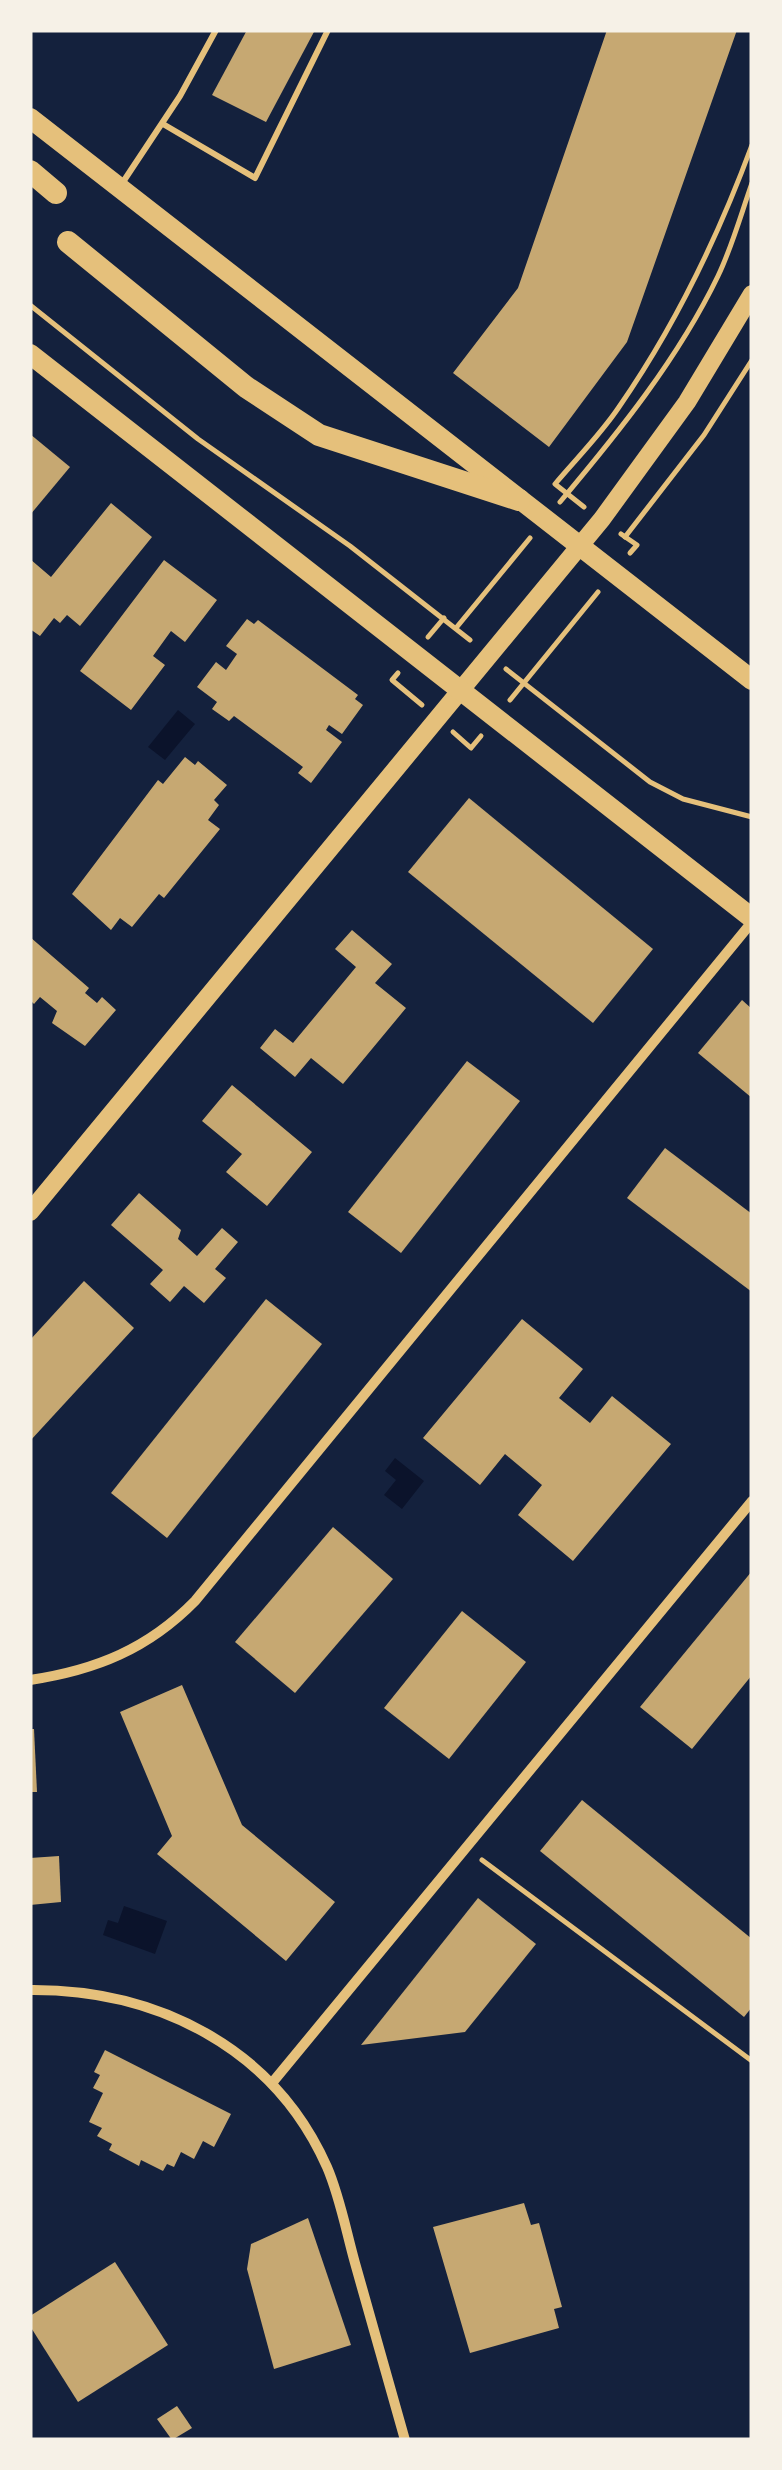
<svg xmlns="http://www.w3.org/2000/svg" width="782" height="2470" font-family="Inter,sans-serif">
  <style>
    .water { fill: #0b132b }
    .building { fill: #c6a872 }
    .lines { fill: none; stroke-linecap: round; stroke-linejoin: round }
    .path { stroke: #e5c07b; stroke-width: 5 }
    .service { stroke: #e5c07b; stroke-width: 6 }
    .minor { stroke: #e5c07b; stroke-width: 10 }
    .secondary { stroke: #e5c07b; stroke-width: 18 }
    .primary { stroke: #e5c07b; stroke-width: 20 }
    .motorway { stroke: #e5c07b; stroke-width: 22 }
  </style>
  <rect width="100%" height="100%" fill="#14213d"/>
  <g class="water">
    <polygon points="178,710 195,724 165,760 148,747"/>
    <polygon points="395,1458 424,1481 402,1509 384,1495 396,1480 385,1471"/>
    <polygon points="124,1906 167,1921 155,1954 103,1935 108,1920 118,1923"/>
  </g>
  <g class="building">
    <polygon points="247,30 315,30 266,122 212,95"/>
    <polygon points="607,30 737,30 627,342 549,447 453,373 518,288"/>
    <polygon points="30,434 70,467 30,515"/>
    <polygon points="111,503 152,537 80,626 67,615 60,623 54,618 40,636 30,629 30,559 51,577"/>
    <polygon points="164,560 217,600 185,642 171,631 153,656 165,665 131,710 80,671"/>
    <polygon points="247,619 254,624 258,620 358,695 355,699 363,705 342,734 329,725 326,730 342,742 311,783 298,773 303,767 234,716 229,721 212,709 217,702 197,687 216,662 226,670 237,654 226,646"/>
    <polygon points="185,757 195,765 198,761 227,785 214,800 219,805 208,820 220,829 164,898 159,894 132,927 120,918 111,930 72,894 158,780 163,784"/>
    <polygon points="469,798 653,949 593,1023 408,872"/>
    <polygon points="352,930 392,964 375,983 406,1008 343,1084 311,1058 295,1077 260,1048 275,1029 293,1043 356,967 335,949"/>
    <polygon points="30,937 89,988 85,993 97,1003 102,997 116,1010 85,1046 52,1023 57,1011 40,997 34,1004 30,1000"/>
    <polygon points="742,1000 752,1009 752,1098 698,1053"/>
    <polygon points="467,1061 520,1101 401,1253 348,1212"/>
    <polygon points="232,1085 312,1152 267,1206 226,1172 242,1154 202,1121"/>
    <polygon points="665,1148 752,1214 752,1292 627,1198"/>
    <polygon points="139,1193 181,1230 178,1239 197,1256 222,1228 238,1242 215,1269 226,1278 204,1303 184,1286 170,1302 150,1284 163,1270 111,1225"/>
    <polygon points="84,1281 134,1328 30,1441 30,1340"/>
    <polygon points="266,1299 322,1344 167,1538 111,1493"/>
    <polygon points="522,1319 583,1369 559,1398 590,1423 612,1396 671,1444 573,1561 518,1515 542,1485 505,1454 480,1485 423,1438"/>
    <polygon points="333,1527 393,1579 295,1693 235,1642"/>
    <polygon points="752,1571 752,1675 692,1749 640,1707"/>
    <polygon points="462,1611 526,1662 449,1759 384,1708"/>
    <polygon points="182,1685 242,1825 335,1902 286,1961 157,1854 172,1836 120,1712"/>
    <polygon points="30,1729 34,1729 37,1792 30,1792"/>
    <polygon points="582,1800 752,1939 752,2007 744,2017 540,1851"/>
    <polygon points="59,1856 61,1902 30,1905 30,1858"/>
    <polygon points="478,1898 536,1944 465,2032 361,2045"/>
    <polygon points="105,2050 231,2114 214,2147 203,2141 194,2159 181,2152 174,2167 167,2164 163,2171 141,2160 139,2166 109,2150 112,2144 97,2136 102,2128 89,2122 103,2093 93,2088 100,2075 94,2072"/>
    <polygon points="524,2203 531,2225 539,2223 562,2307 554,2309 559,2328 470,2353 433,2227"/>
    <polygon points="308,2218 351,2345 274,2369 247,2269 251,2244"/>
    <polygon points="115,2262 168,2345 78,2402 30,2326 30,2316"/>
    <polygon points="177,2406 192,2428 172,2440 157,2419"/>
  </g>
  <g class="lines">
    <g class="path">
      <polyline points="30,305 198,439 350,546 470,640"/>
      <path d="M560,502C618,433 678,359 718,276C732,247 741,214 752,183"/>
      <path d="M584,507L555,484C576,459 601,434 619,407C675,326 718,237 752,145"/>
      <polyline points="621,534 637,545 630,553"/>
      <polyline points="625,537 704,435 752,360"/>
      <polyline points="456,628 530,538"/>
      <polyline points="428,637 444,618"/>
      <polyline points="506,669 650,782 683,799 752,817"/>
      <polyline points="398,673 392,680 422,705"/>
      <polyline points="510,700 598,592"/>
      <polyline points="453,732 471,748 481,736"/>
      <polyline points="482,1860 752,2061"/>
    </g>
    <g class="service">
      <polyline points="163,124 255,178 328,30"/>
      <polyline points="123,182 180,96 216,30"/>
    </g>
    <g class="minor">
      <path d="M30,1680C96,1670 148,1649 195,1601L752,922"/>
      <path d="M30,1990C156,1989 274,2047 327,2167C340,2197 346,2231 355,2263C372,2322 388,2381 405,2440"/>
      <polyline points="272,2083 752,1501"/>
    </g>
    <polyline class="secondary" points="30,1212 602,519 687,402 752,294"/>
    <g class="primary">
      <polyline points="30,118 752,680"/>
      <polyline points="30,354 752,918"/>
    </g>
    <g class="motorway">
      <polyline points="30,171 56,193"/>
      <polyline points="68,242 246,387 319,435 519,500"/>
    </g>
  </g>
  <rect width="782" height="2470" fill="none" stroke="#f6f1e7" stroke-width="65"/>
</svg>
